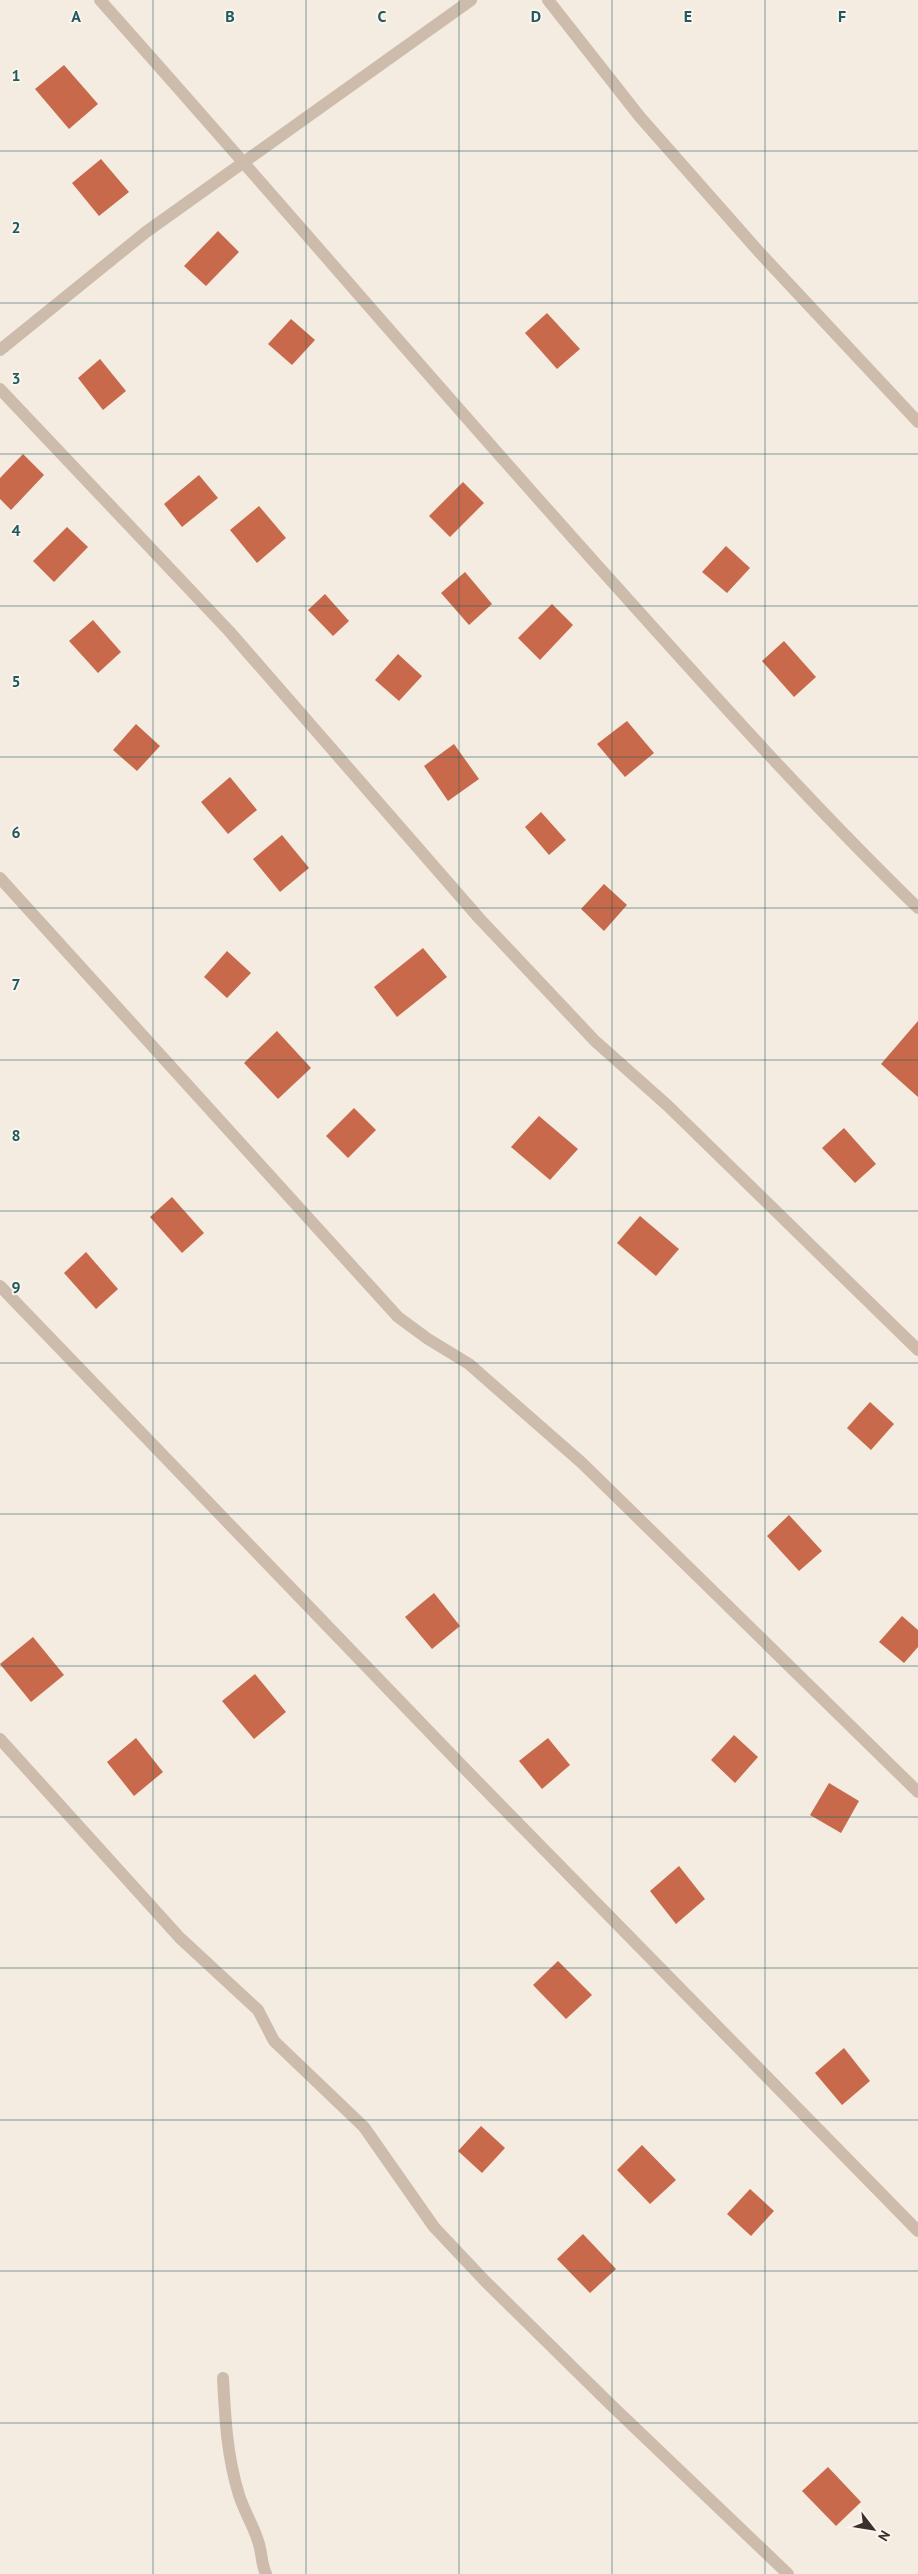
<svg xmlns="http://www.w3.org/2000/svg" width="918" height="2574" font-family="'PT Sans',sans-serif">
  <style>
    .building { fill: #c8694b }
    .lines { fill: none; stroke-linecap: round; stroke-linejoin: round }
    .street { stroke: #cdbbac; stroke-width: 12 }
    .grid { fill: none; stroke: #1f5a5e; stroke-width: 1; stroke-opacity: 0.55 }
    .grid-label { font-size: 16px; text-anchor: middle; font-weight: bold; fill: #1f5a5e; stroke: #fbf5ee; stroke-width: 4; stroke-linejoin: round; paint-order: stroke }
  </style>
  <rect width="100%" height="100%" fill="#f4ebe1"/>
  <g class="building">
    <polygon points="64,65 98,104 69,129 35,89"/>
    <polygon points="101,159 129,192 99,216 72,183"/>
    <polygon points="218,231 239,252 206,286 184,266"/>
    <polygon points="547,313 580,349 557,369 525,333"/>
    <polygon points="291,319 315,340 292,365 268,344"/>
    <polygon points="100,359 126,391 103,410 78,378"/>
    <polygon points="23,454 44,475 11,510 0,499 0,478"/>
    <polygon points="199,475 218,498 182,527 164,504"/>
    <polygon points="463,482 484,503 450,537 429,516"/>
    <polygon points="259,506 286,538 257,563 230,530"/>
    <polygon points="67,527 88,547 54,582 33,561"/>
    <polygon points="726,546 750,568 727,593 702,572"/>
    <polygon points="465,572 492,604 469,625 441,593"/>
    <polygon points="325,594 349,621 333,636 308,610"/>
    <polygon points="552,604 573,625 540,660 518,638"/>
    <polygon points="93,620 121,652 98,673 69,641"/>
    <polygon points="784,641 816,677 794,697 762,661"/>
    <polygon points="398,654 422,676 399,701 375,680"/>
    <polygon points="627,721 654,753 625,777 597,744"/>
    <polygon points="136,724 160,746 137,771 113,750"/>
    <polygon points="454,744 479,779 448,801 424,766"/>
    <polygon points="230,777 257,810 228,834 201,802"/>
    <polygon points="541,812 566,840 549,855 525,827"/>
    <polygon points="282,835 309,868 280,892 253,859"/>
    <polygon points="604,884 627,905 604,931 581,909"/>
    <polygon points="423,948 447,977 397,1017 374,987"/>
    <polygon points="227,951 251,973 227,998 204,977"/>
    <polygon points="918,1021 918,1097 881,1064"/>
    <polygon points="277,1031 311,1068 278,1099 244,1063"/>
    <polygon points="354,1108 376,1130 348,1158 326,1136"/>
    <polygon points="539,1116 578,1149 550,1180 511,1147"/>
    <polygon points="844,1128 876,1164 855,1183 822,1148"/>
    <polygon points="172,1197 204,1233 182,1253 150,1217"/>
    <polygon points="640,1216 679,1249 656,1276 617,1243"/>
    <polygon points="86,1252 118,1289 96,1309 64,1273"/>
    <polygon points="870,1402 894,1424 871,1450 847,1428"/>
    <polygon points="789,1515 822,1551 799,1571 767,1536"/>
    <polygon points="434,1593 460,1626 432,1649 405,1617"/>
    <polygon points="902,1616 918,1630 918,1647 904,1663 879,1642"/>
    <polygon points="33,1637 64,1675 31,1702 0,1664"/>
    <polygon points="255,1674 286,1712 254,1739 222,1701"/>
    <polygon points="734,1735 758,1757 735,1783 711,1760"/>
    <polygon points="136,1738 163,1772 134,1796 107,1762"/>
    <polygon points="548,1738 570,1765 542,1789 519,1761"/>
    <polygon points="829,1783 859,1801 841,1833 810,1815"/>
    <polygon points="679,1866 705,1899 676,1924 650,1891"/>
    <polygon points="558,1961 592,1995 566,2019 533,1985"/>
    <polygon points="844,2048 870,2081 842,2105 815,2073"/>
    <polygon points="481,2126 505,2148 482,2173 458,2151"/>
    <polygon points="642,2145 676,2180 650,2204 617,2170"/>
    <polygon points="750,2189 774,2211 751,2236 727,2214"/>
    <polygon points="583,2234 616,2269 590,2293 557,2259"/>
    <polygon points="828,2467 861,2502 836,2526 802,2491"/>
  </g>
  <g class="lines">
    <g class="street">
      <path d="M100,0C276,197 447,399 624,595C719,701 815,808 918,908"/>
      <polyline points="548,0 640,117 760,253 918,422"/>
      <polyline points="0,350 146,232 471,0"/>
      <polyline points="0,389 229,631 479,918 595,1041 667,1105 918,1350"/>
      <polyline points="0,878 398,1317 428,1339 469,1364 582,1463 918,1792"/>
      <polyline points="0,1286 469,1773 918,2231"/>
      <polyline points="0,1739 180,1938 258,2010 274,2041 364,2127 434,2227 485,2281 609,2403 788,2574"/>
      <path d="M223,2378C225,2417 227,2457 239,2495C244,2511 253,2525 258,2541C262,2552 261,2563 266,2574"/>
    </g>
  </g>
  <path class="grid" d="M153,0V2574M306,0V2574M459,0V2574M612,0V2574M765,0V2574M0,151H918M0,303H918M0,454H918M0,606H918M0,757H918M0,908H918M0,1060H918M0,1211H918M0,1363H918M0,1514H918M0,1666H918M0,1817H918M0,1968H918M0,2120H918M0,2271H918M0,2423H918"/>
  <g class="grid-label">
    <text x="76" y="22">A</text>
    <text x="230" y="22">B</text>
    <text x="382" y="22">C</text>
    <text x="536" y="22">D</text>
    <text x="688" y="22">E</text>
    <text x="842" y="22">F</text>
    <text x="16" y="81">1</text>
    <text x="16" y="233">2</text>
    <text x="16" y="384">3</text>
    <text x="16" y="536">4</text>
    <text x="16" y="687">5</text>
    <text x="16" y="838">6</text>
    <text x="16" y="990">7</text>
    <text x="16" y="1141">8</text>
    <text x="16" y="1293">9</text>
  </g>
  <g transform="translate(873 2529) rotate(121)" stroke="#fbf5ee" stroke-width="4" paint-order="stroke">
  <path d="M0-4L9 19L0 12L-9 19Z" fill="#3b302b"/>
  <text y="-8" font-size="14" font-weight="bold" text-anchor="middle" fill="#3b302b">N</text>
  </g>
</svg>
